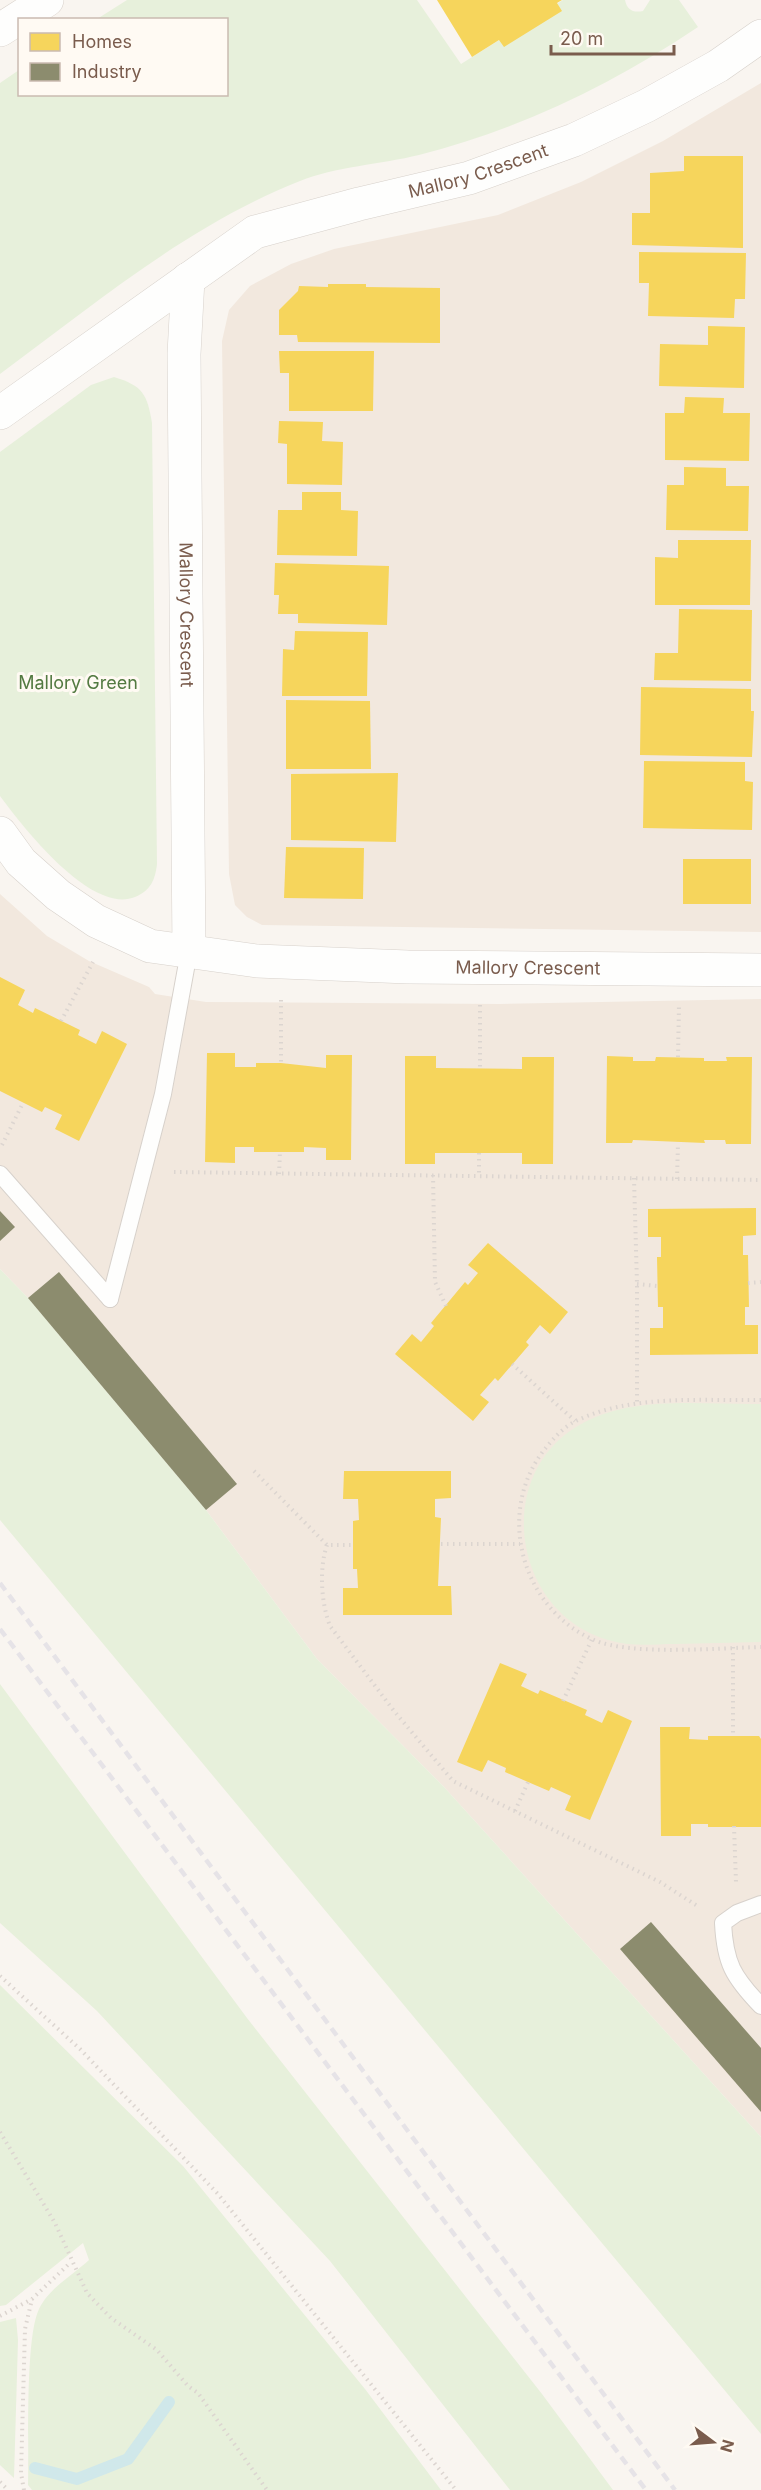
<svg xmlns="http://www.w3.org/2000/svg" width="761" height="2490" font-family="Inter,sans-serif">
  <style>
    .residential { fill: #f2e8de }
    .green { fill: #e7f0db }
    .homes { fill: #f6d55c }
    .industry { fill: #8c8c6e }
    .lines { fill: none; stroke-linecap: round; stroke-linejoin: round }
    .stream { stroke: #d0e8ea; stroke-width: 12 }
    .lane-casing { stroke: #d7d1cb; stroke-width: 18 }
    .street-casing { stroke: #d7d1cb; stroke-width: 34 }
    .secondary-casing { stroke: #d9d2cb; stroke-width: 34 }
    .path { stroke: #dcd5d0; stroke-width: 4; stroke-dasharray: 1.5 4.5; stroke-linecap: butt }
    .lane { stroke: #fefefd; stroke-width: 16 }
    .street { stroke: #fefefd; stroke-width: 33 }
    .secondary { stroke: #fefefd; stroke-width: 33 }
    .rail { stroke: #e6e3e7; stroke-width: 4.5; stroke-dasharray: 9 6; stroke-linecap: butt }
    .labels { text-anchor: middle; stroke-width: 6; stroke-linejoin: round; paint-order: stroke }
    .street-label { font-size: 18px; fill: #7a5c4d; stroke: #fffaf3 }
    .park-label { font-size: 18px; fill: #537a41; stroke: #fffaf3 }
  </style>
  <rect width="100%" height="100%" fill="#f9f5f0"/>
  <g class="residential">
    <polygon points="761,83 761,932 262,925 247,917 235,905 229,874 222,341 229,310 250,286 291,264 334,249 498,215 581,182 663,141"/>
    <polygon points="0,894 47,936 89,961 149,987 155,994 206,1002 500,1004 761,999 761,2137 444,1787 317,1659 206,1510 28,1298 0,1269"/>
  </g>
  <g class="green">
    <path d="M127,0H417L461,64L563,0H625C627,10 633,13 643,11L650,0H679L698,27C613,84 519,130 419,155C382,164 334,167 300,181C189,225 96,303 0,374V83L19,70L20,94H226V20L97,19Z"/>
    <path d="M114,377C143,386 147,394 152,423L157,864C155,880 151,890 135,897C91,915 23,827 0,796V452L91,385Z"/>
    <polygon points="0,1269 28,1298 206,1510 317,1659 444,1787 761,2137 761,2434 0,1520"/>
    <path d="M761,1404V1642C732,1643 704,1643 675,1644C654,1644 632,1647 612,1641C512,1616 490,1472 583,1423C636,1395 703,1405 761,1404Z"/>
    <polygon points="0,1684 247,2018 542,2394 613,2490 510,2490 330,2261 97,2011 0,1923"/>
    <path d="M0,1985L183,2166L365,2389L441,2490H32L28,2485C29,2447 25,2338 39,2309C49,2288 73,2275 89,2260L83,2243L6,2305L0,2306Z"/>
    <polygon points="16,2318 18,2340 14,2478 0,2465 0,2322"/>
  </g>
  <g class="homes">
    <polygon points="437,0 562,0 557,3 562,11 504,47 499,40 472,57"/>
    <polygon points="684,156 743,156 743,248 632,245 632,213 650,213 650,173 684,171"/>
    <polygon points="639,252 746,253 745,299 735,299 734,318 648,316 649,283 639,283"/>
    <polygon points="328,284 366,284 366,287 440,288 440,343 298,342 297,335 279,335 279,310 298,291 299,286 328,287"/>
    <polygon points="708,326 745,327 744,388 659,386 660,344 708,345"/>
    <polygon points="279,351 374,351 373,411 289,411 289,373 280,373"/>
    <polygon points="685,397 724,398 723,413 750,413 749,461 665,460 665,413 684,413"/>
    <polygon points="279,421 323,422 322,441 343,442 342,485 287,484 287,444 278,443"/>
    <polygon points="684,467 726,468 726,486 749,486 748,531 666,530 667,485 684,485"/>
    <polygon points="302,492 341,492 341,510 358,511 357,556 277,555 278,510 302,510"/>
    <polygon points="678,540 751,540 750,605 655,605 655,557 678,558"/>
    <polygon points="275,563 389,566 387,625 298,623 298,614 278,614 279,595 274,595"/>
    <polygon points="679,609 752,610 751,681 654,680 655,653 678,653"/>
    <polygon points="295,631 368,632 367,696 282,696 283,649 294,650"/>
    <polygon points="641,687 751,689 751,711 754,711 752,757 640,755"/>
    <polygon points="286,700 370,701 371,769 286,769"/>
    <polygon points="644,761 745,762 745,781 753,782 752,830 643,828"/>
    <polygon points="398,773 396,842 291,840 291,774"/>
    <polygon points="286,847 364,848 363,899 284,898"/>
    <rect x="683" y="859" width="68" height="45"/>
    <polygon points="0,977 25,990 18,1005 33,1013 35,1008 80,1030 78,1035 96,1044 102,1031 127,1044 79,1141 55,1129 62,1115 45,1107 42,1112 0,1091"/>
    <polygon points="207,1053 235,1053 235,1067 256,1067 256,1063 281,1063 326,1068 326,1055 352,1055 351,1160 326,1160 326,1148 304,1147 304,1152 254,1152 254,1147 235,1147 235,1163 205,1162"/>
    <polygon points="405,1056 436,1056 436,1068 522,1069 522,1057 554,1057 553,1164 522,1164 522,1153 435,1153 435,1164 405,1164"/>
    <polygon points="607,1056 633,1057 633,1061 655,1061 656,1057 704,1058 704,1061 727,1061 726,1057 752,1057 751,1144 726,1144 725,1140 704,1140 705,1143 633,1140 632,1143 606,1143"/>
    <polygon points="756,1208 756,1235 743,1236 743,1255 748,1255 749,1307 745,1307 745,1325 758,1325 758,1354 650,1355 650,1328 663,1328 663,1307 658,1307 657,1257 661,1257 661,1237 648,1237 648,1209"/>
    <polygon points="488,1243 568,1312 550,1334 540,1325 526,1342 529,1345 498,1381 495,1378 480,1395 489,1402 473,1421 395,1354 412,1334 421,1342 434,1326 431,1323 465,1282 468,1285 478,1273 468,1265"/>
    <polygon points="344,1471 451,1471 451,1498 435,1499 435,1517 441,1518 438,1586 451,1586 452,1615 343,1615 343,1588 358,1588 357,1569 353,1569 353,1521 359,1520 358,1499 343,1499"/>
    <polygon points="500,1663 527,1674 521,1686 538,1694 540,1690 587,1710 585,1715 602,1723 608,1710 632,1721 590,1820 565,1810 571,1796 551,1787 549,1791 528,1782 505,1772 506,1768 488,1760 482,1772 457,1762"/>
    <polygon points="660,1727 690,1727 689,1739 708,1740 708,1736 759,1736 761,1739 761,1827 708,1827 708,1824 691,1824 691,1836 661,1836"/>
  </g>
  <g class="industry">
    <polygon points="0,1211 15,1227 0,1241"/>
    <polygon points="59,1272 237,1484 206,1510 28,1298"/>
    <polygon points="651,1922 761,2048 761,2112 620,1949"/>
  </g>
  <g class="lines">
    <polyline class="stream" points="35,2468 77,2479 128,2459 169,2402"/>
    <g class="lane-casing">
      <g id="lane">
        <polyline points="0,1174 110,1299"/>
        <polyline points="110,1299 163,1094 189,952"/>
        <path d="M761,1904L737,1913L723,1923C725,1963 733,1977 761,2006"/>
      </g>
    </g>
    <g class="street-casing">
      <g id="street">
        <path id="s1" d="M188,279L184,354L189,952"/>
        <path id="s2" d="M0,413L255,232L359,204L469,178L574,140L646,106L718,66L761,36"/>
        <path id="s3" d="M0,833L21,862L58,895L96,921L150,946L257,961L408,967L761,970"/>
      </g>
    </g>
    <g class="secondary-casing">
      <polyline id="secondary" points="0,30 47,0"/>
    </g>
    <g class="path">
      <polyline points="281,1000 281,1063"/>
      <polyline points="480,1005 480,1068"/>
      <polyline points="61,1021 93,962"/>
      <polyline points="678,1057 679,1005"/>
      <polyline points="2,1145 23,1103"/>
      <polyline points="479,1153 479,1177"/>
      <polyline points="174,1172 761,1180"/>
      <polyline points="279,1174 280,1152"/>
      <polyline points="433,1175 435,1282 446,1306"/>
      <polyline points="634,1178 637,1284 637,1403"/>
      <polyline points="677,1179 678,1143"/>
      <polyline points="748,1283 761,1282"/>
      <polyline points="637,1284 657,1286"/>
      <polyline points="512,1364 575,1421"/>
      <path d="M761,1400C701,1401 634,1394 578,1420C564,1426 553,1439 544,1450C495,1513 522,1609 594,1640C631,1656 718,1648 761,1647"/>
      <polyline points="254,1471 327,1545 353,1545"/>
      <polyline points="441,1544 520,1544"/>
      <path d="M327,1545C319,1568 321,1603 330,1626L394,1711L453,1781L660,1882L699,1907"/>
      <polyline points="733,1647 733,1736"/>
      <polyline points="563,1701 592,1639"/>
      <polyline points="515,1811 528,1782"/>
      <polyline points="734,1826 736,1882"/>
      <polyline points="0,1976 80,2049 218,2194 456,2490"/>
      <polyline points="0,2132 55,2223 87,2293 111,2318 157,2350 188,2386 198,2393 267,2490"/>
      <polyline points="0,2316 32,2299 71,2262"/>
      <polyline points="0,2482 8,2490"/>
      <polyline points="24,2490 21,2473 25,2329 32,2299"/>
    </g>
    <use href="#lane" class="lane"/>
    <use href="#street" class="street"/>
    <use href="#secondary" class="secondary"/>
    <g class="rail">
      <polyline points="0,1583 675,2490"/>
      <polyline points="0,1629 646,2490"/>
    </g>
  </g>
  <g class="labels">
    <g class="street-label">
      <text dy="6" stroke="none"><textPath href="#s2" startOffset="544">Mallory Crescent</textPath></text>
      <text dy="6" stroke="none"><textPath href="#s1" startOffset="336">Mallory Crescent</textPath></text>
      <text dy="6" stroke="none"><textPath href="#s3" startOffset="570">Mallory Crescent</textPath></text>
    </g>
    <g class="park-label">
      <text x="78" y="689">Mallory Green</text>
    </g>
  </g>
  <rect x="18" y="18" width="210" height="78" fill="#fffaf3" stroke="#cabbb1" stroke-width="1.5"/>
  <rect x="30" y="33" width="30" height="18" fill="#f6d55c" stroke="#cabbb1" stroke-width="1.5"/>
  <text x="72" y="48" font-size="18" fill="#7a5c4d">Homes</text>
  <rect x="30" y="63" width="30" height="18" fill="#8c8c6e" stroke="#cabbb1" stroke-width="1.5"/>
  <text x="72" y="78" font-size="18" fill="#7a5c4d">Industry</text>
  <g transform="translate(713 2442) rotate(106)" stroke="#fffaf3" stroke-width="4.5" paint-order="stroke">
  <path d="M0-4.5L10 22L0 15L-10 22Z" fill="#7a5c4d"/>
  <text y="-9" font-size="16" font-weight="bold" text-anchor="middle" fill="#7a5c4d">N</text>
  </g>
  <path d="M551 45v9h123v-9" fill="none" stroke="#7a5c4d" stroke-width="3"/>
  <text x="560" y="45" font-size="18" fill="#7a5c4d" stroke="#fffaf3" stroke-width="4.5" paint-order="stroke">20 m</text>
</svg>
